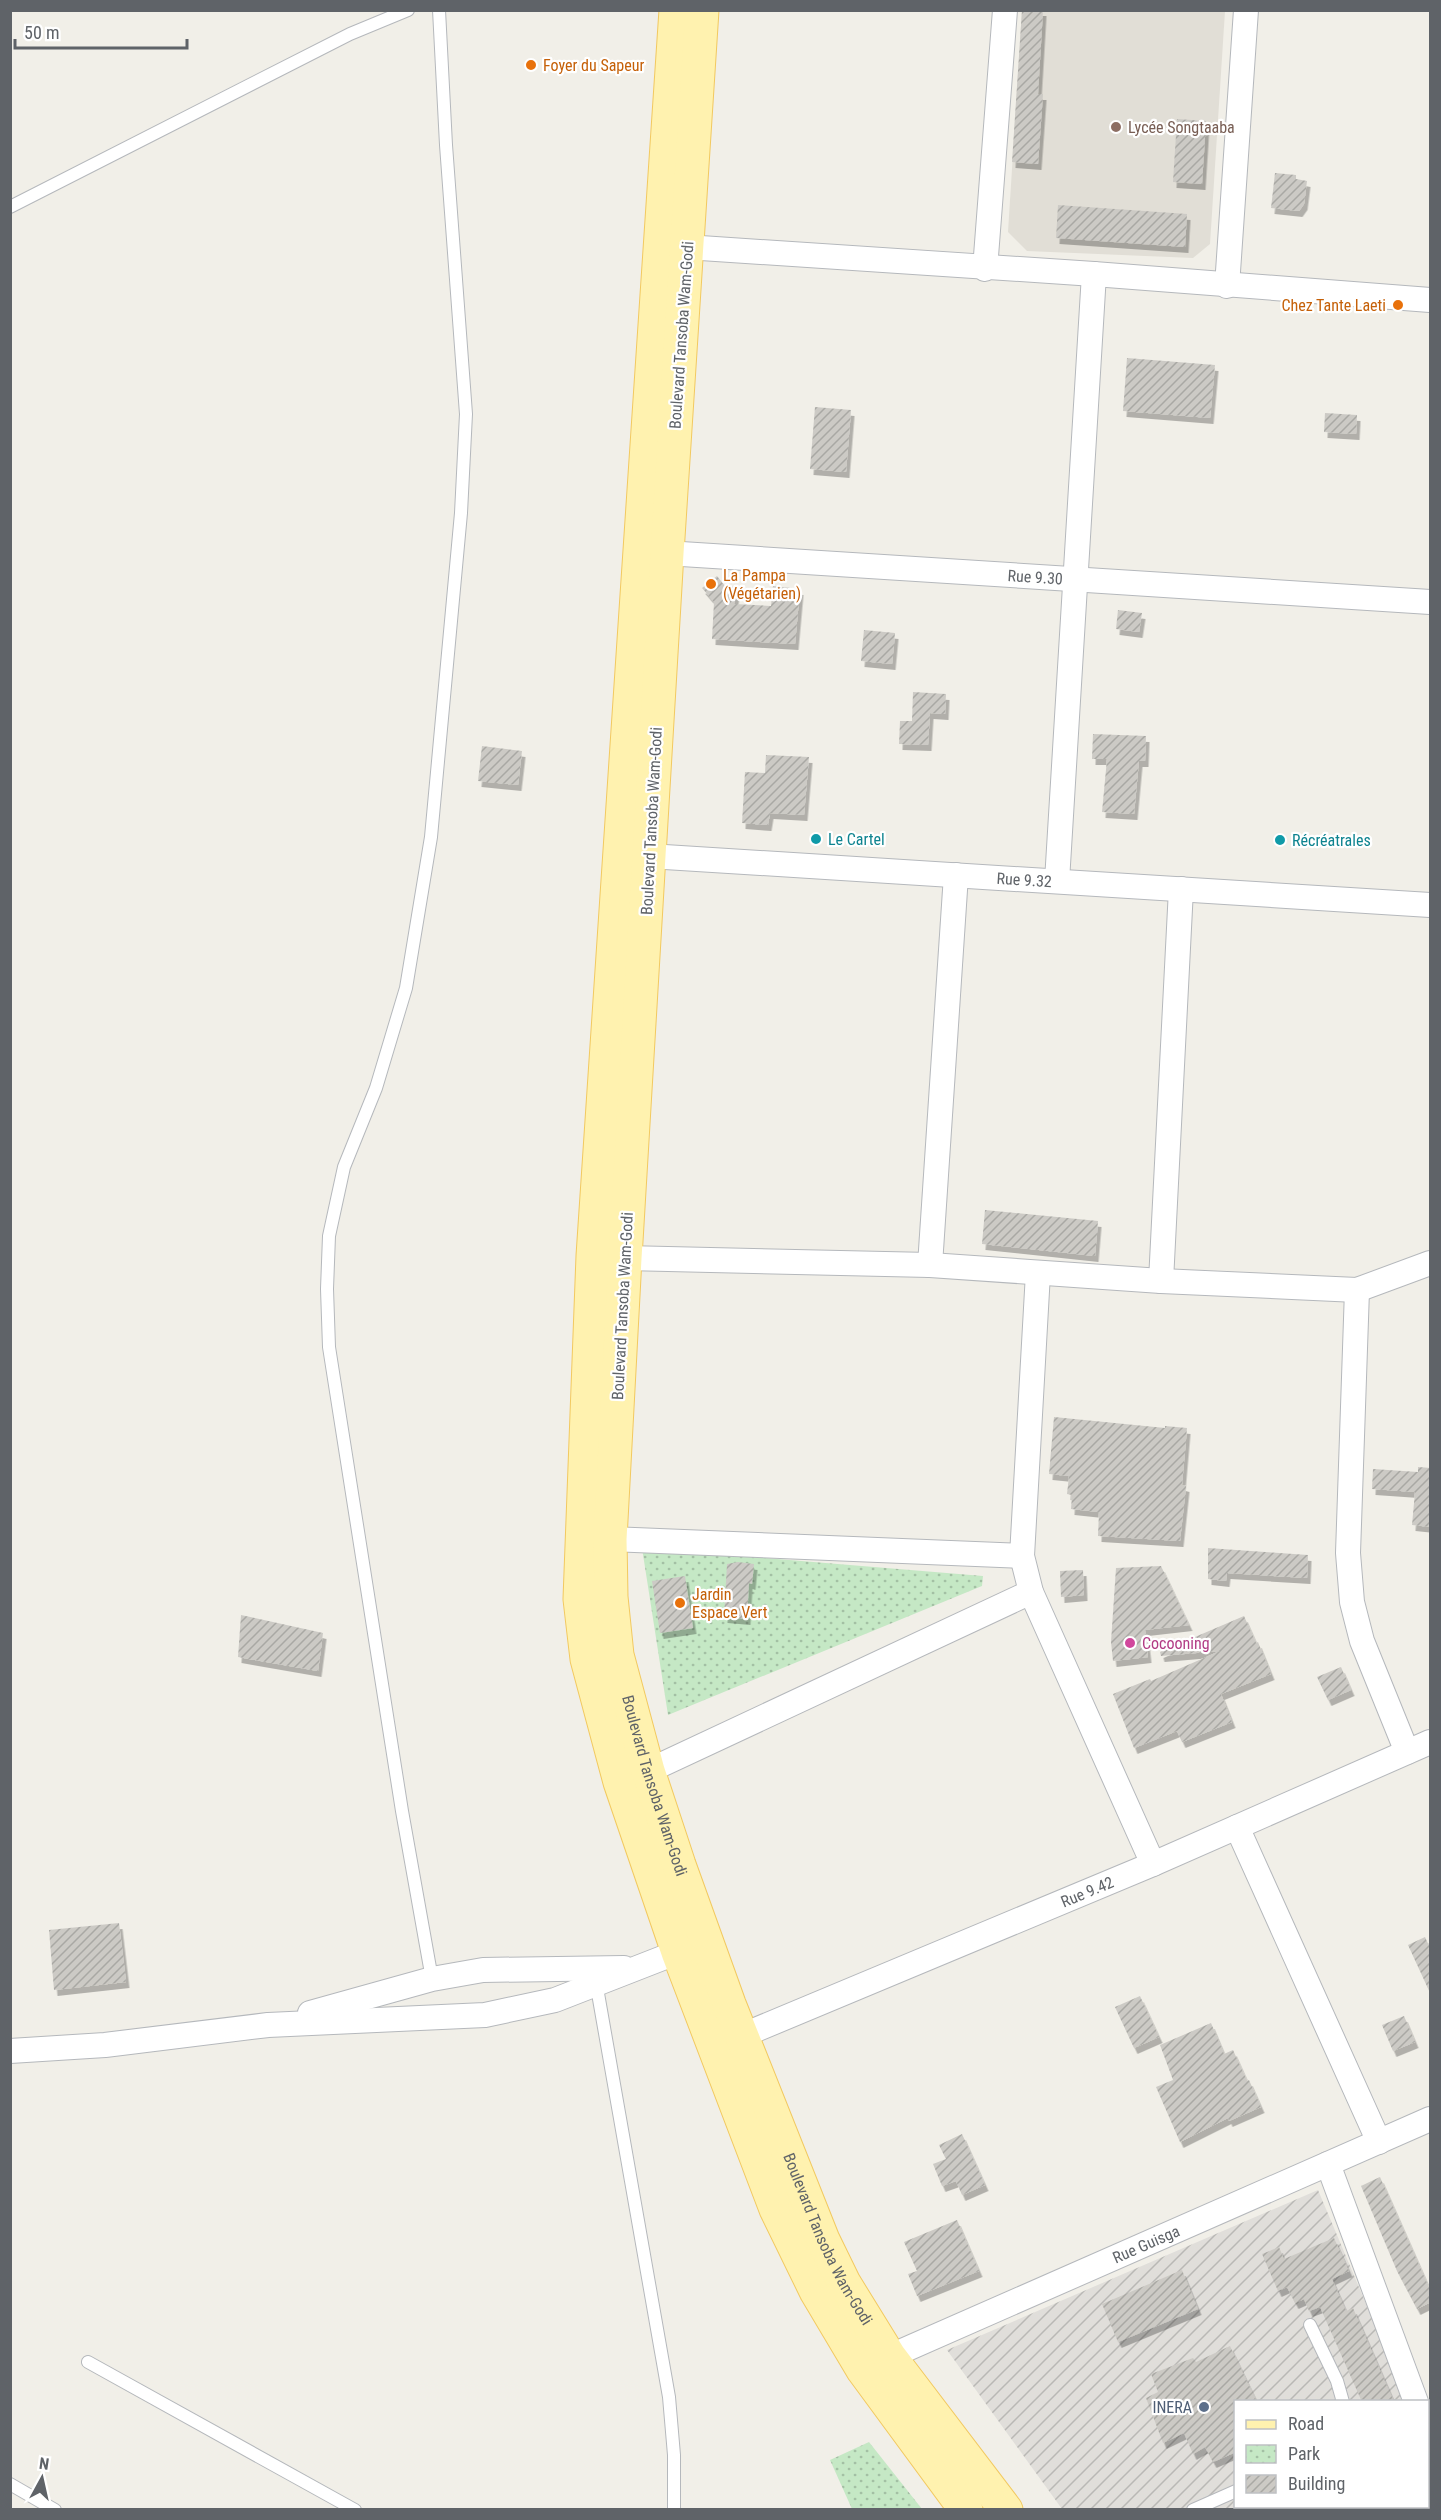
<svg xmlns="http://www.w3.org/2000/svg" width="1441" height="2520" font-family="'Roboto Condensed',sans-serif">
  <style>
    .industrial { fill: url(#industrial-furrows) }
    .education { fill: #e1ded6 }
    .park { fill: url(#park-dots) }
    .building { fill: url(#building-hatch); filter: url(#shadow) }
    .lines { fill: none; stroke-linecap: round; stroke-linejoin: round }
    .lane-casing { stroke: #b5b8bc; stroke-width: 14 }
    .street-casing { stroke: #b5b8bc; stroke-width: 26 }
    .primary-casing { stroke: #f2c960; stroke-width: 35 }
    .lane { stroke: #fff; stroke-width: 12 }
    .street { stroke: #fff; stroke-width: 24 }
    .primary { stroke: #fff2af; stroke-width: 33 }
    .food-dot { fill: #e8710a; stroke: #fff; stroke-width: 2 }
    .education-dot { fill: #8d6e63; stroke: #fff; stroke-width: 2 }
    .culture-dot { fill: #0f9aa8; stroke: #fff; stroke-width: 2 }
    .hotel-dot { fill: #d1479c; stroke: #fff; stroke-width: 2 }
    .service-dot { fill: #5c6f8a; stroke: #fff; stroke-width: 2 }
    .labels { text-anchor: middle; stroke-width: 4.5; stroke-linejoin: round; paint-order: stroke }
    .food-label { font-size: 16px; fill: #c56008; stroke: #fff; text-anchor: start }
    .education-label { font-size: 16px; fill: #785e54; stroke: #fff; text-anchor: start }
    .street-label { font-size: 16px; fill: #5f6368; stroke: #fff }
    .culture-label { font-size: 16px; fill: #0d838f; stroke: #fff; text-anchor: start }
    .hotel-label { font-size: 16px; fill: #b23c85; stroke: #fff; text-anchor: start }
    .service-label { font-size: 16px; fill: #4e5e75; stroke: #fff; text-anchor: end }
  </style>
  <defs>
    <pattern id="industrial-furrows" width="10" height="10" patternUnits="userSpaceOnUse" patternTransform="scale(1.5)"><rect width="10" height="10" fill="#e0deda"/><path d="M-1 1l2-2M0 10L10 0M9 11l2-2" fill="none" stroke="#b9b8b5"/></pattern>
    <pattern id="park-dots" width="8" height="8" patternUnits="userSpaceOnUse" patternTransform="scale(1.5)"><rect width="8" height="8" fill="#c5e8c5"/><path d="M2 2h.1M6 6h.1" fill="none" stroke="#a3c0a4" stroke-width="1.8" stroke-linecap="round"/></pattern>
    <pattern id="building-hatch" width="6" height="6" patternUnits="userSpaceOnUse" patternTransform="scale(1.5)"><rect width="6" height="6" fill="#cccac5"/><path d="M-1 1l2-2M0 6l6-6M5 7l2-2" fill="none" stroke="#a9a8a4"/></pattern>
    <filter id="shadow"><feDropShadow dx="3.5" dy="6" stdDeviation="0" flood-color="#0004"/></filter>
  </defs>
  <rect width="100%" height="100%" fill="#f1efe8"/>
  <polygon class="industrial" points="1318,2190 1407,2401 1236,2402 1236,2506 1313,2507 1306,2509 1062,2509 947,2350"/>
  <polygon class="education" points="1022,11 1225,11 1210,244 1193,258 1027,251 1008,232"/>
  <g class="park">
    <polygon points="642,1548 983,1576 982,1586 668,1715"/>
    <polygon points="869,2442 922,2509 852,2509 830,2460"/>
  </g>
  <g class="building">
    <polygon points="1022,10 1043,10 1038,94 1043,94 1038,164 1012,162"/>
    <polygon points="1177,119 1206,121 1202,184 1173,182"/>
    <polygon points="1275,173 1296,175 1296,179 1307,181 1304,204 1299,211 1271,208"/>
    <polygon points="1058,205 1187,214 1185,247 1056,238"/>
    <polygon points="1127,358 1215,365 1210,418 1123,411"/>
    <polygon points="815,407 851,410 846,472 810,469"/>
    <polygon points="1325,413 1357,415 1356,434 1324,432"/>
    <polygon points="717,576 725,586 737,587 734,604 771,606 773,586 800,589 795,644 712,639 714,602 702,588"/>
    <polygon points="1118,610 1142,613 1139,632 1116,629"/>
    <polygon points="864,630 895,633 892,664 861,661"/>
    <polygon points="913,692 946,694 945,714 930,713 928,745 899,744 900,721 912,721"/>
    <polygon points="1093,734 1146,736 1145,761 1139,761 1134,814 1102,812 1107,759 1092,759"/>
    <polygon points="482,746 522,751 518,785 478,781"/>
    <polygon points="766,755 809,757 804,815 770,813 768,825 742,823 745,772 765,773"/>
    <polygon points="985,1210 1098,1221 1095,1256 982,1244"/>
    <polygon points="1054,1417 1165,1428 1165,1426 1187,1428 1182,1485 1186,1486 1180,1541 1098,1536 1099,1512 1071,1509 1072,1495 1067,1494 1069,1476 1049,1474"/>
    <polygon points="1418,1467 1431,1468 1431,1527 1412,1525 1415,1492 1372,1489 1373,1469 1418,1472"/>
    <polygon points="1208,1548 1308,1555 1307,1578 1227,1573 1226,1581 1208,1579"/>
    <polygon points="738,1562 754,1564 752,1584 749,1583 747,1619 724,1617 727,1564"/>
    <polygon points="1161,1566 1189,1625 1145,1630 1148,1657 1113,1661 1111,1642 1116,1568"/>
    <polygon points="1083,1570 1084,1595 1061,1597 1060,1571"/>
    <polygon points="685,1576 693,1628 660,1633 652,1581"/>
    <polygon points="241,1615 323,1633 318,1671 238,1657"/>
    <polygon points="1244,1616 1256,1643 1258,1642 1271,1674 1221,1694 1232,1722 1182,1742 1177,1731 1134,1748 1113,1694 1150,1679 1151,1681 1220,1651 1161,1656 1160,1652"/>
    <polygon points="1341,1667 1351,1690 1328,1700 1317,1677"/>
    <polygon points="119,1923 126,1982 54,1990 49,1930"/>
    <polygon points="1425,1937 1431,1950 1431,1995 1408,1945"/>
    <polygon points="1140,1996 1159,2037 1134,2048 1115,2007"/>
    <polygon points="1404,2016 1415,2042 1393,2051 1382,2025"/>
    <polygon points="1211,2023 1224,2054 1233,2050 1247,2081 1249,2080 1261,2107 1229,2121 1228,2118 1180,2142 1156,2087 1173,2080 1160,2045"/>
    <polygon points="962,2134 985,2185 962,2195 956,2181 942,2186 933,2164 946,2159 939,2145"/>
    <polygon points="1380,2177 1431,2292 1431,2302 1417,2309 1397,2271 1361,2186"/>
    <polygon points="957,2220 979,2271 917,2296 908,2274 917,2271 904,2242"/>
    <polygon points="1334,2238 1349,2271 1332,2279 1346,2311 1353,2308 1394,2402 1362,2402 1320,2307 1309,2311 1304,2299 1295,2303 1287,2287 1278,2291 1262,2254 1279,2247 1284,2259"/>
    <polygon points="1182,2270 1198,2309 1118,2342 1102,2304"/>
    <polygon points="1230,2346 1257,2402 1236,2402 1236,2452 1213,2462 1205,2447 1193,2454 1184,2433 1163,2443 1146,2398 1158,2392 1151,2374 1193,2358 1196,2362"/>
  </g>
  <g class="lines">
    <g class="lane-casing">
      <g id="lane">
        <polyline points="10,207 350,34 408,10"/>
        <polyline points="432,1979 402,1811 329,1347 327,1289 329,1236 344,1167 376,1088 406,988 431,837 461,513 466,414 446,145 439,10"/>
        <polyline points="596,1982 669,2397 674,2455 674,2510"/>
        <polyline points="1310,2325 1337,2381 1343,2402"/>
        <polyline points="88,2362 355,2510"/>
        <polyline points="10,2484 55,2510"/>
        <polyline points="1193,2510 1236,2491"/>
      </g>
    </g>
    <g class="street-casing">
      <g id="street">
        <polyline points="671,246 1094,274 1430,300"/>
        <polyline points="985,269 1005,10"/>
        <polyline points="1227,286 1246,10"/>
        <path id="s1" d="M650,552L1430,602"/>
        <path id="s2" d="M633,855L1430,905"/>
        <polyline points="1057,881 1094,274"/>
        <polyline points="625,1258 930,1265 1161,1281 1357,1290 1430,1263"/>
        <polyline points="930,1265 956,875"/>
        <polyline points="1038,1273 1022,1556 1031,1592 1153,1864"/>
        <polyline points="1161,1281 1181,889"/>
        <polyline points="1357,1290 1348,1553 1352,1602 1362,1641 1407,1752"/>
        <polyline points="610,1539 1022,1556"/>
        <polyline points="648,1771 1031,1592"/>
        <polyline points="1237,1827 1379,2142"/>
        <polyline points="310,2013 432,1979 483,1970 624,1968"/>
        <path id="s3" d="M741,2036L1153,1864L1430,1742"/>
        <polyline points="10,2051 105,2045 268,2025 485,2015 555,2000 678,1952"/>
        <polyline points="1328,2164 1416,2402"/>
        <path id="s4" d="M875,2363L1430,2119"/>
        <polyline points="1428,2432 1430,2440"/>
        <polyline points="1428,2493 1430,2492"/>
        <polyline points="1389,2510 1396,2506"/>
      </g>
    </g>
    <g class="primary-casing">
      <g id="primary">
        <polyline points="676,10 593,1256 580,1599 587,1659 620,1782 678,1952 776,2209 816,2291 863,2370 966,2510"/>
        <path id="s5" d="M702,10L667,553L625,1258L610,1539L611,1597L617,1655L648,1771L679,1865L729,2004L823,2240L844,2283L889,2356L1006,2510"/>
      </g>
    </g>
    <use href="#lane" class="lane"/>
    <use href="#street" class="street"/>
    <use href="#primary" class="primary"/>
  </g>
  <g class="food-dot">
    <circle cx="531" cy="65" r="6"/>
    <circle cx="1398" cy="305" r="6"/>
    <circle cx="711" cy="584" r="6"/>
    <circle cx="680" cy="1603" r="6"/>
  </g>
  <circle class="education-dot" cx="1116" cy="127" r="6"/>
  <g class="culture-dot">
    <circle cx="816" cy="839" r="6"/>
    <circle cx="1280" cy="840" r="6"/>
  </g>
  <circle class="hotel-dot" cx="1130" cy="1643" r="6"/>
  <circle class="service-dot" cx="1204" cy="2407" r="6"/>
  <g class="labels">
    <g class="food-label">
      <text x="543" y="71">Foyer du Sapeur</text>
      <text x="1386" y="311" text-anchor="end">Chez Tante Laeti</text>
      <text x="723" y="581">La Pampa<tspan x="723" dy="18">(Végétarien)</tspan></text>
      <text x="692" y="1600">Jardin<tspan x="692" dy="18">Espace Vert</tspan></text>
    </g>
    <g class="education-label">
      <text x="1128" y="133">Lycée Songtaaba</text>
    </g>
    <g class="street-label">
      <text transform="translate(681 335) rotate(-86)" y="6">Boulevard Tansoba Wam-Godi</text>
      <text dy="6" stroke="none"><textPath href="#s1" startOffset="386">Rue 9.30</textPath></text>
      <text transform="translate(651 821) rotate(-87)" y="6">Boulevard Tansoba Wam-Godi</text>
      <text dy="6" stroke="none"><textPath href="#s2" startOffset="392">Rue 9.32</textPath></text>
      <text transform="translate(622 1306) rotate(-87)" y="6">Boulevard Tansoba Wam-Godi</text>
      <text dy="6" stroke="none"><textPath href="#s5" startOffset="1784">Boulevard Tansoba Wam-Godi</textPath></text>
      <text dy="6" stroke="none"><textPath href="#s3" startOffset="375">Rue 9.42</textPath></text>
      <text dy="6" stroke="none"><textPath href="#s5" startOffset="2270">Boulevard Tansoba Wam-Godi</textPath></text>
      <text dy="6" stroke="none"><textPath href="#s4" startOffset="296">Rue Guisga</textPath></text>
    </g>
    <g class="culture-label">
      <text x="828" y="845">Le Cartel</text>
      <text x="1292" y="846">Récréatrales</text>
    </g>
    <g class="hotel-label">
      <text x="1142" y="1649">Cocooning</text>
    </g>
    <g class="service-label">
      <text x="1192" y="2413">INERA</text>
    </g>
  </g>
  <rect width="1441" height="2520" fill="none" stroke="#5f6368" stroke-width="24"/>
  <rect x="1234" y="2400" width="195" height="108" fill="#ffffff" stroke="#bfc1c3" stroke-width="1.5"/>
  <rect x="1246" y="2420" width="30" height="9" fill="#fff2af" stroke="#bfc1c3" stroke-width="1.5"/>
  <text x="1288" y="2430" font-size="18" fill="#5f6368">Road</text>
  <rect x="1246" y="2445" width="30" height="18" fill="url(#park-dots)" stroke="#bfc1c3" stroke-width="1.5"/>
  <text x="1288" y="2460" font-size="18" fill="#5f6368">Park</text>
  <rect x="1246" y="2475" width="30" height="18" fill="url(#building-hatch)" stroke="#bfc1c3" stroke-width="1.5"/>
  <text x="1288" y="2490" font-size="18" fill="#5f6368">Building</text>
  <g transform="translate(42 2478) rotate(8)" stroke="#ffffff" stroke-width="4.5" paint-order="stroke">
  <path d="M0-4.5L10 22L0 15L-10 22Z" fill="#5f6368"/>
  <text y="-9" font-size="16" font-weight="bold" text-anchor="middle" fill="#5f6368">N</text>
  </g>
  <path d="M15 39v9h172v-9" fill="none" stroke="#5f6368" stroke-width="3"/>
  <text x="24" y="39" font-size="18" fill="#5f6368" stroke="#ffffff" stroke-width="4.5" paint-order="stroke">50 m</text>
</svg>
